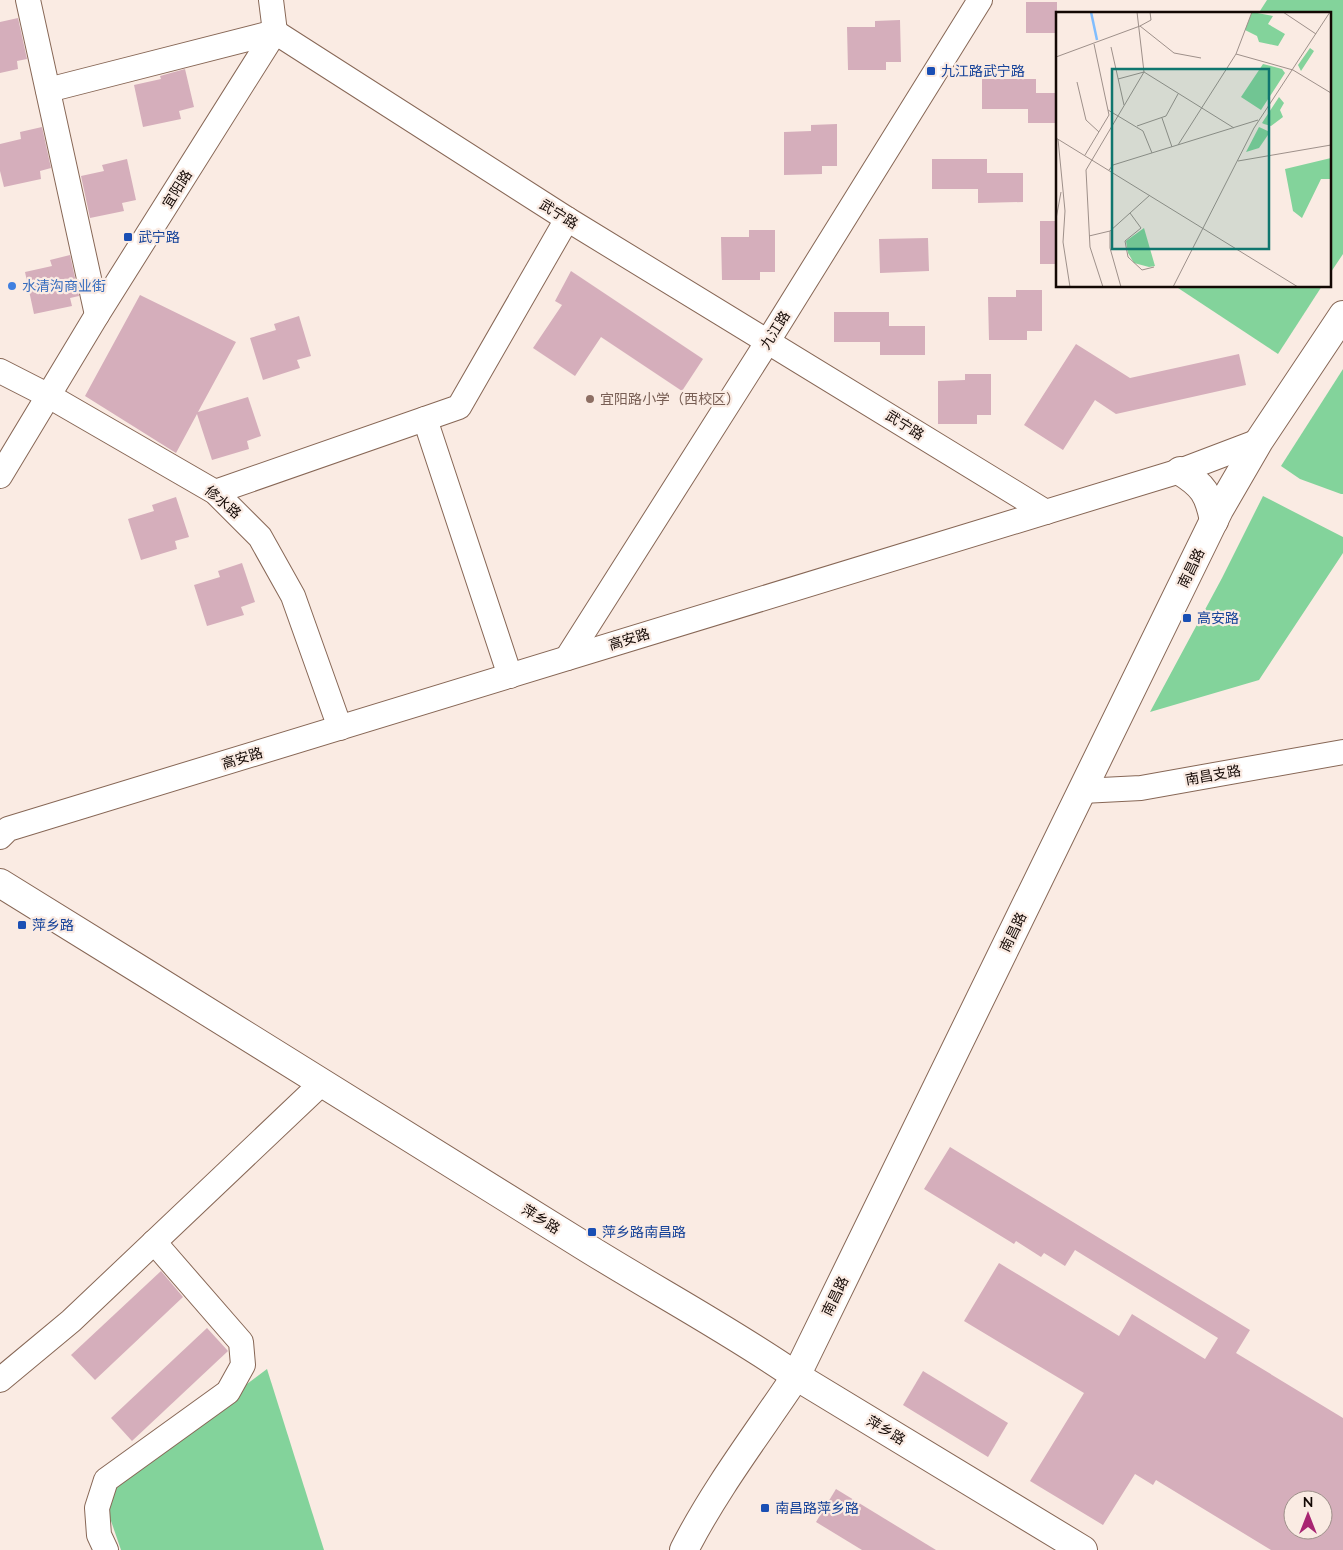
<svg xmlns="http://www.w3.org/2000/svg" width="1343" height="1550" font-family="Mulish,'Noto Sans SC',sans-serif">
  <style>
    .green { fill: #83d39b }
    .building { fill: #d5aebb; fill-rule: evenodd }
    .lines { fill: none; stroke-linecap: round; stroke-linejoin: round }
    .minor-casing { stroke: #876756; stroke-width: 26 }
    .major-casing { stroke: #876756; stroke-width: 30 }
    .minor { stroke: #fff; stroke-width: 24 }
    .major { stroke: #fff; stroke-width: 28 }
    .transit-dot { fill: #1a4fb4; stroke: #faebe3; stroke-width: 2 }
    .shop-dot { fill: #3f7fe0; stroke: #faebe3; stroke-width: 2 }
    .education-dot { fill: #8d6e63; stroke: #faebe3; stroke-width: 2 }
    .labels { text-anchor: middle; stroke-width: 4.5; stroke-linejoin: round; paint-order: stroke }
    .transit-label { font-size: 14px; fill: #164399; stroke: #faebe3; text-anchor: start }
    .street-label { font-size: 14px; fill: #130804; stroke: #faebe3 }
    .shop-label { font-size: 14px; fill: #366cbe; stroke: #faebe3; text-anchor: start }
    .education-label { font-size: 14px; fill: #785e54; stroke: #faebe3; text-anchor: start }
    .inset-river { fill: none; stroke: #80bdfe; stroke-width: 2.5 }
    .inset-road { fill: none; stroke: #9e908a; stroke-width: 1 }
    .view { fill: #0f766e; fill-opacity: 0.15; stroke: #0f766e; stroke-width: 2.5 }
    .inset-edge { fill: none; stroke: #130804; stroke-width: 2.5 }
  </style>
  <rect width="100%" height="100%" fill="#faebe3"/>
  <g class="green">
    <polygon points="1267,0 1343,0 1343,254 1329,275 1329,14 1258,14"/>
    <polygon points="1175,286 1322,286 1278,354"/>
    <polygon points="1343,369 1343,494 1341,494 1300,479 1281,466"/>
    <polygon points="1263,496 1343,537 1343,553 1259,680 1150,712 1222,578"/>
    <polygon points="267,1369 324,1550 121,1550 109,1515 108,1499 115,1482"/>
  </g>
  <g class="building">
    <rect x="1026" y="2" width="31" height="31"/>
    <polygon points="18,18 27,59 17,61 18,69 0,73 0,22"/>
    <polygon points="900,20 901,62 886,62 886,70 848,70 847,27 875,27 875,21"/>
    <polygon points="185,69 194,107 179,111 181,119 143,127 134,85 161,79 160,76"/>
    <polygon points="982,79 1036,79 1036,93 1057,93 1057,123 1028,123 1028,109 982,109"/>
    <polygon points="837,124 837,166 822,166 822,174 784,175 784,132 811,131 811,125"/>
    <polygon points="42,127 51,168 40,171 41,179 4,187 0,171 0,144 21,139 20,132"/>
    <polygon points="127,159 136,200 122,203 124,211 90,218 81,176 104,171 102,165"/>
    <polygon points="932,159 987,159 987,173 1023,173 1023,202 978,203 978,189 932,189"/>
    <polygon points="1040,221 1055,221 1055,228 1057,228 1057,264 1040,264"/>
    <polygon points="749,230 775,230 775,272 760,272 760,280 722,280 721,237 749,237"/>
    <polygon points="928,238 929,271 880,273 879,239"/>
    <polygon points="70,255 79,296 70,298 72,306 34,314 25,272 52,266 50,260"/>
    <polygon points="571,271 703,359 682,391 601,337 575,376 533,348 562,305 555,301"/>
    <polygon points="1016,290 1042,290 1042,331 1027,331 1027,340 989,340 988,297 1016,297"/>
    <polygon points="140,295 236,342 198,412 248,397 261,436 247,441 249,449 212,460 197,414 176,453 85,396"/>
    <polygon points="834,312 889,312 889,326 925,326 925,355 880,355 880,342 834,342"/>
    <polygon points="299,316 311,356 297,360 300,368 263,380 250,338 276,330 274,324"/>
    <polygon points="1076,344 1130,378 1239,354 1246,385 1116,414 1095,400 1063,450 1024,425"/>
    <polygon points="965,374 991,374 991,415 977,415 977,424 938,424 938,381 965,380"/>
    <polygon points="176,497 189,537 175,541 177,549 141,560 128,519 154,511 152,505"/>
    <polygon points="242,563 255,602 241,607 244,615 207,626 194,585 220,577 218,571"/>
    <path d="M950,1147L1250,1330L1236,1353L1343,1418V1550H1271L1156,1480L1153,1485L1135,1474L1103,1525L1030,1481L1084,1393L964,1321L999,1263L1119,1336L1132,1314L1205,1359L1218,1338L1075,1250L1065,1266L1044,1253L1041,1257L1016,1241L1014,1244L924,1189ZM1293,1500H1323V1530H1293Z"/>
    <polygon points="161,1271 183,1297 95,1380 71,1355"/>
    <polygon points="207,1328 228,1351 132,1441 111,1418"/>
    <polygon points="923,1371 1008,1423 988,1457 903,1405"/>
    <polygon points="836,1489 936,1550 862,1550 816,1522"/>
  </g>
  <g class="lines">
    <g class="minor-casing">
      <g id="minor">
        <polyline points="28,0 97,315"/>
        <polyline points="48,90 275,32 567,219 1046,512"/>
        <polyline points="0,371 49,396 215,492 260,537 293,596 340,728"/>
        <polyline points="425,419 510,676"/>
        <polyline points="0,476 97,315 275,32 271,0"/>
        <polyline points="215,492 459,407 567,219"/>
        <polyline points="567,658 768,341 980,0"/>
        <polyline points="1082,791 1141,788 1343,752"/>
        <polyline points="0,837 8,829 1180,471 1259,441"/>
        <polyline points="0,1380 71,1321 323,1082"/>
        <polyline points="106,1550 99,1535 97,1508 106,1480 228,1392 243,1365 241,1342 154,1242"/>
      </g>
    </g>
    <g class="major-casing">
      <g id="major">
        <path d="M1180,471C1203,485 1209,494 1214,521"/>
        <path d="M0,883C192,1002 384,1120 576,1241C649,1287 725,1327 796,1376L1083,1550"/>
        <path d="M684,1550C715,1489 758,1433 796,1376L1219,510L1259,441L1343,315"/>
      </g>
    </g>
    <use href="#minor" class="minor"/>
    <use href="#major" class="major"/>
  </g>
  <g class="transit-dot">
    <rect x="926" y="66" width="10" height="10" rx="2.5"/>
    <rect x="123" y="232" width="10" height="10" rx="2.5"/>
    <rect x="1182" y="613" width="10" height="10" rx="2.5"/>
    <rect x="17" y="920" width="10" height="10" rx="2.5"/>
    <rect x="587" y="1227" width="10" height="10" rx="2.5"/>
    <rect x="760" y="1503" width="10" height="10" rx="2.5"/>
  </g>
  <circle class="shop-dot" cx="12" cy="286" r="5"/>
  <circle class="education-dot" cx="590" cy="399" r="5"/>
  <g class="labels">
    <g class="transit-label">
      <text x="941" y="76">九江路武宁路</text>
      <text x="138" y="242">武宁路</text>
      <text x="1197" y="623">高安路</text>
      <text x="32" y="930">萍乡路</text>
      <text x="602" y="1237">萍乡路南昌路</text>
      <text x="775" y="1513">南昌路萍乡路</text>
    </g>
    <g class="street-label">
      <text transform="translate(177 189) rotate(-58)" y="5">宜阳路</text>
      <text transform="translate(559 214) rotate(32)" y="5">武宁路</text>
      <text transform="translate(775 330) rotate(-58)" y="5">九江路</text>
      <text transform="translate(905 425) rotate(32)" y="5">武宁路</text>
      <text transform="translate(223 502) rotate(40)" y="5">修水路</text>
      <text transform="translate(1191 568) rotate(-64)" y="5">南昌路</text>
      <text transform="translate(629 639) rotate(-17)" y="5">高安路</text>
      <text transform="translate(242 758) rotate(-17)" y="5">高安路</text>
      <text transform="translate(1213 775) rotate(-10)" y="5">南昌支路</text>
      <text transform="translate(1013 932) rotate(-64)" y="5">南昌路</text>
      <text transform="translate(541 1219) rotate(32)" y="5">萍乡路</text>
      <text transform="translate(835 1296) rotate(-64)" y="5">南昌路</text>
      <text transform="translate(886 1430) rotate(31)" y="5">萍乡路</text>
    </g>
    <g class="shop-label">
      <text x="22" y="291">水清沟商业街</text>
    </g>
    <g class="education-label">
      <text x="600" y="404">宜阳路小学（西校区）</text>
    </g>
  </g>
  <g transform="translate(1056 12)">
    <rect width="275" height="275" fill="#faebe3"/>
    <path d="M196,0L217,4L212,12L229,22L222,34L203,30L201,24L189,18ZM254,36L258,39L245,59L242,53ZM207,52L226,57L229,61L205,98L185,85ZM223,85L228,91L224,98L227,105L215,114L208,112L206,111ZM203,115L214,120L203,136L190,140ZM275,146V167H265L246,206L237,199L229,157ZM88,216L99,254L93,255L78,251L72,241L70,229Z" fill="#83d39b"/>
    <path class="inset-river" d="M35,0L41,28"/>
    <path class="inset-road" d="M227,0L260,22M84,14L95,8L94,0M55,35L68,93M180,42L237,58L275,81M0,45L84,14L118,41L145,46M62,67L88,60L178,116M21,70L30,108L43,120M52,98L87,119L96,141M106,106L116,135M81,114L110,104L122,82M0,126L242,275M2,127L9,199L7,230L14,275M122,133L180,42L196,0M29,143L53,103L38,32M182,149L275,133M53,158L57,153L202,108M74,201L85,216L69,229L72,245L86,258L98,255M0,207L5,180M54,219V236L65,275M33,224L54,219L94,183M47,275L34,235L30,158L88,60L81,0M117,275L198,116L274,0"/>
    <path class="view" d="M56,57H213V237H56Z"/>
    <rect width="275" height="275" class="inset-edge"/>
  </g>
  <g transform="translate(1308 1515)"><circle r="24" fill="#faebe3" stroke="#9e908a"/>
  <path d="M0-4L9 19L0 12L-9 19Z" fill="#a82572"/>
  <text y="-8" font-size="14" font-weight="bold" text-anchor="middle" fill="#130804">N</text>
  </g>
</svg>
